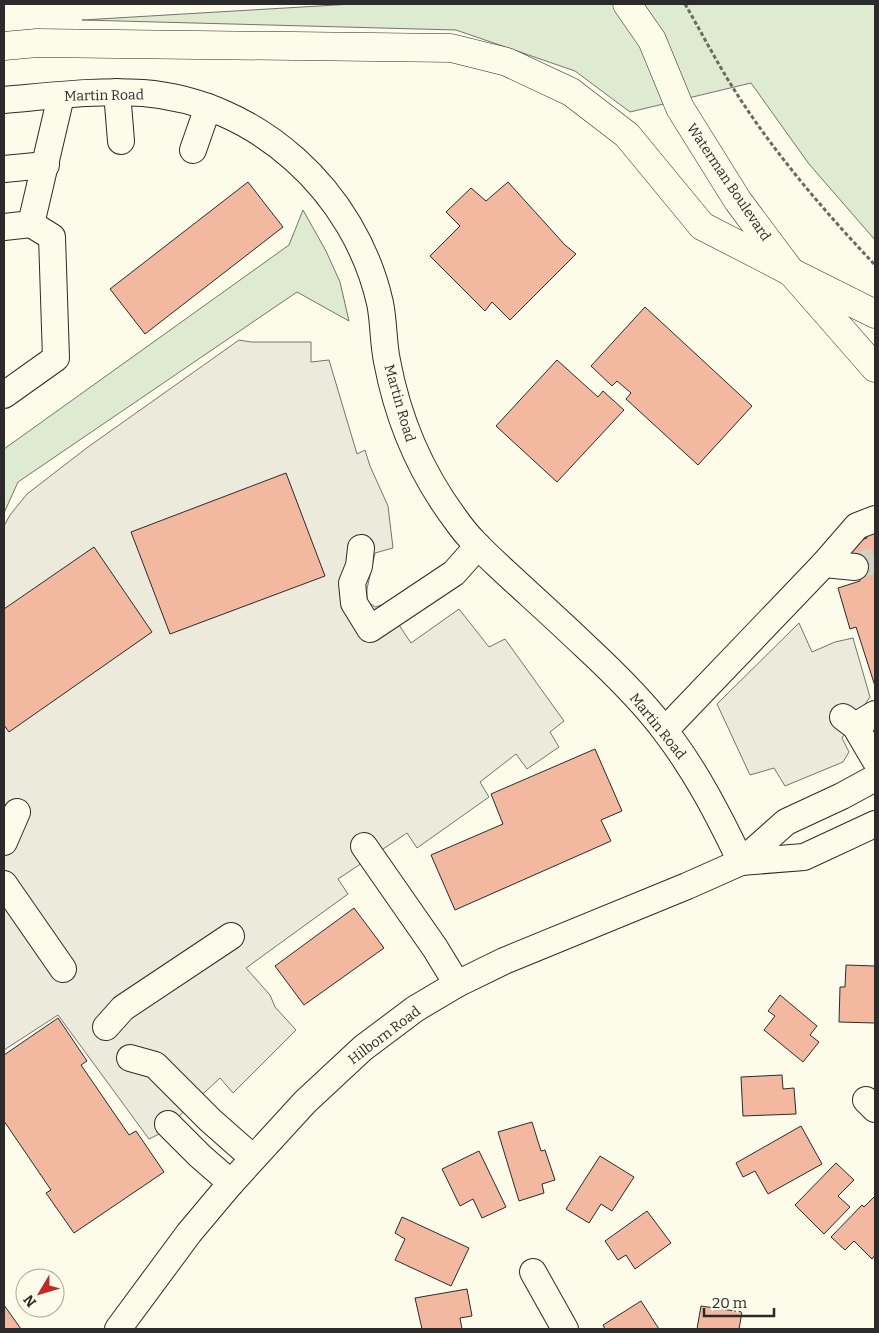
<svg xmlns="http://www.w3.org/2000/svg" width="879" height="1333" font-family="Bitter,serif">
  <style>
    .green { fill: #deebd1; stroke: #74746e }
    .parking { fill: #eceadb; stroke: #74746e }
    .building { fill: #f2b8a0; stroke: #2b2b2b }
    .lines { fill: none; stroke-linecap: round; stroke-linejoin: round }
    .minor-tunnel { stroke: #d3d1c4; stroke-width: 26; stroke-dasharray: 26 13; stroke-linecap: butt }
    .minor-casing { stroke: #2b2b2b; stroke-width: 28 }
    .major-casing { stroke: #2b2b2b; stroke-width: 29 }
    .highway-casing { stroke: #2b2b2b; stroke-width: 29 }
    .path { stroke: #6a6964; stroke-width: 3; stroke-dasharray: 4 2.5; stroke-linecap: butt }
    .minor { stroke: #fdfbea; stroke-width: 26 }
    .major { stroke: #fdfbea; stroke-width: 28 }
    .highway { stroke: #fdfbea; stroke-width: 28 }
    .labels { text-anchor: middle; stroke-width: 4; stroke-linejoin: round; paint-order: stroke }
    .street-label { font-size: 14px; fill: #2b2b2b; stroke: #fdfbea }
  </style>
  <rect width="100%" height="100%" fill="#fdfbea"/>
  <g class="green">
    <polygon points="353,4 875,4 875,240 809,164 751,83 630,112 575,71 456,30 82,20"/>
    <polygon points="303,210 326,251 340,282 349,321 297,292 18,482 4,513 4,449 289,245"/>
  </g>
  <g class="parking">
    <polygon points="239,340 251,342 311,342 311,362 329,360 357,454 365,450 370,466 388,506 393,548 375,553 367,589 367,601 375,607 385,604 411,643 459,609 489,647 505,639 564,721 550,732 559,747 527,769 516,754 480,782 489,797 417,848 407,833 338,879 348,894 246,968 270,995 275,1007 296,1030 233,1093 220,1078 161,1133 149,1139 58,1015 4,1050 4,526 10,515 27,494 88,447"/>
    <polygon points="799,623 812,652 835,642 853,638 870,697 842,738 849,752 843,762 785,786 774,768 750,775 717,704"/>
  </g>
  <g class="building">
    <polygon points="248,182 283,227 145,334 110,289"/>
    <polygon points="508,182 565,245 576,254 510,320 492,302 485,311 430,256 460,226 446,212 471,188 486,201"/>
    <polygon points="645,307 752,406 698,465 626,399 631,393 617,381 612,386 591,366"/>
    <polygon points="557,360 598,397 603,391 624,410 557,482 496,426"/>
    <polygon points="286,473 325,576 170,634 131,532"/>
    <polygon points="875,529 875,686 856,627 850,629 838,588 860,581 848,544 867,538 865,532"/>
    <polygon points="94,547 152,632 9,732 4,725 4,609"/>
    <polygon points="595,749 622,811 601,820 611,841 455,910 431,855 503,824 491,794"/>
    <polygon points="354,908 384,948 304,1005 275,966"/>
    <polygon points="846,965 875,966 875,1023 839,1022 840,987 845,987"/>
    <polygon points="780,995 817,1026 810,1035 819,1042 803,1062 764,1030 775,1016 768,1011"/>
    <polygon points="58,1018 87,1061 81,1065 129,1135 136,1131 164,1172 74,1233 46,1193 51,1190 4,1121 4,1055"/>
    <polygon points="782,1075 783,1089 794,1088 796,1114 743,1116 741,1077"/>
    <polygon points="532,1122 541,1151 545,1150 555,1180 542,1184 544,1193 519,1201 498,1132"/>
    <polygon points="801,1126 822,1164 768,1194 755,1171 743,1177 736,1163"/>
    <polygon points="479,1151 506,1207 482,1218 473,1199 460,1206 442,1169"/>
    <polygon points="600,1156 634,1177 612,1211 601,1204 589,1223 566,1209"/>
    <polygon points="836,1163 854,1180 838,1196 850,1207 824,1234 795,1205"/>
    <polygon points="875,1196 875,1255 872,1259 854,1241 845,1250 831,1237 862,1205 864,1207"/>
    <polygon points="647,1211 671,1243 635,1269 626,1255 618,1260 605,1241"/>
    <polygon points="402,1217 469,1248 451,1286 395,1260 405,1239 395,1233"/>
    <polygon points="467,1289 472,1316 460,1318 462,1329 422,1329 415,1298"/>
    <polygon points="641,1301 659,1329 605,1329 603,1325"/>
    <polygon points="4,1305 21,1329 4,1329"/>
    <polygon points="701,1306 742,1312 739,1329 697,1329"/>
  </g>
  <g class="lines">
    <polyline class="minor-tunnel" points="855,567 875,560"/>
    <g class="minor-casing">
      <g id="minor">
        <polyline points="117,92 121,141"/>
        <path d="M4,100C50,96 97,90 143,93C258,102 355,192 380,303C384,322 383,342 387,361C398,420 420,472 456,520C469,539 487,555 504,571C531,596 558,620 585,646C613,672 642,700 665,731C696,771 719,816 741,862"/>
        <polyline points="193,150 208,107"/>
        <polyline points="4,169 46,165"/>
        <polyline points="4,227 31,224 61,96"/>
        <polyline points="4,395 56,358 52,237 31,224"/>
        <polyline points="361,548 359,566 352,583 354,603 370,629 454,573 478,546"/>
        <polyline points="824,564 855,567"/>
        <polyline points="843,717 855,726 875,760"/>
        <polyline points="855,726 875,714"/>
        <polyline points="665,730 824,564 857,526 875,519"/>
        <polyline points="4,842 17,812"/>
        <polyline points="364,846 435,948 457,984"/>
        <polyline points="741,862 804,857 875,824"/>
        <polyline points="4,884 63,969"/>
        <polyline points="106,1027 123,1008 231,936"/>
        <polyline points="130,1058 155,1065 210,1120 253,1158"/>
        <polyline points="866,1100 875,1109"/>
        <polyline points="168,1124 200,1156 231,1183"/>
        <polyline points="533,1272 565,1329"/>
        <polyline points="118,1329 189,1233 231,1183 305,1102 363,1048 415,1009 457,984 504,961 687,886 741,862 786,822 842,796 875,778"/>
      </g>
    </g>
    <g class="major-casing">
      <polyline id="major" points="627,4 652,40 680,108 738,201 791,272 875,368"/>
    </g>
    <g class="highway-casing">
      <polyline id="highway" points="4,46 37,43 451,48 507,62 571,92 627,135 702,226 791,272 875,314"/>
    </g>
    <path class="path" d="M685,4C700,30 714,57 730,83C770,148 823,210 875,265"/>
    <use href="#minor" class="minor"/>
    <use href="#major" class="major"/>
    <use href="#highway" class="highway"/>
  </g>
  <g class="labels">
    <g class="street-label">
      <text transform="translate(104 95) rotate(-1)" y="5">Martin Road</text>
      <text transform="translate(729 182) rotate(56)" y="5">Waterman Boulevard</text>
      <text transform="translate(400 403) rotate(74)" y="5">Martin Road</text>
      <text transform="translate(658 726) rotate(51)" y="5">Martin Road</text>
      <text transform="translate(384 1035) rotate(-37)" y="5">Hilborn Road</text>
    </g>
  </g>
  <rect width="879" height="1333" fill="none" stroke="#2b2b2b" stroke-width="10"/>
  <g transform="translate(40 1293) rotate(232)"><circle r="24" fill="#fdfbea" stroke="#a9a89e"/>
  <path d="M0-4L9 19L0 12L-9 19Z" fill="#c62828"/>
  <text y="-8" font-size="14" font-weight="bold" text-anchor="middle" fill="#2b2b2b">N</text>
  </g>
  <path d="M704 1308v8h70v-8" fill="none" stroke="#2b2b2b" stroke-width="2.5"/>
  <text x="712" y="1308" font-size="15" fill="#2b2b2b" stroke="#fdfbea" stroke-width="4" paint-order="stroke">20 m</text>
</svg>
